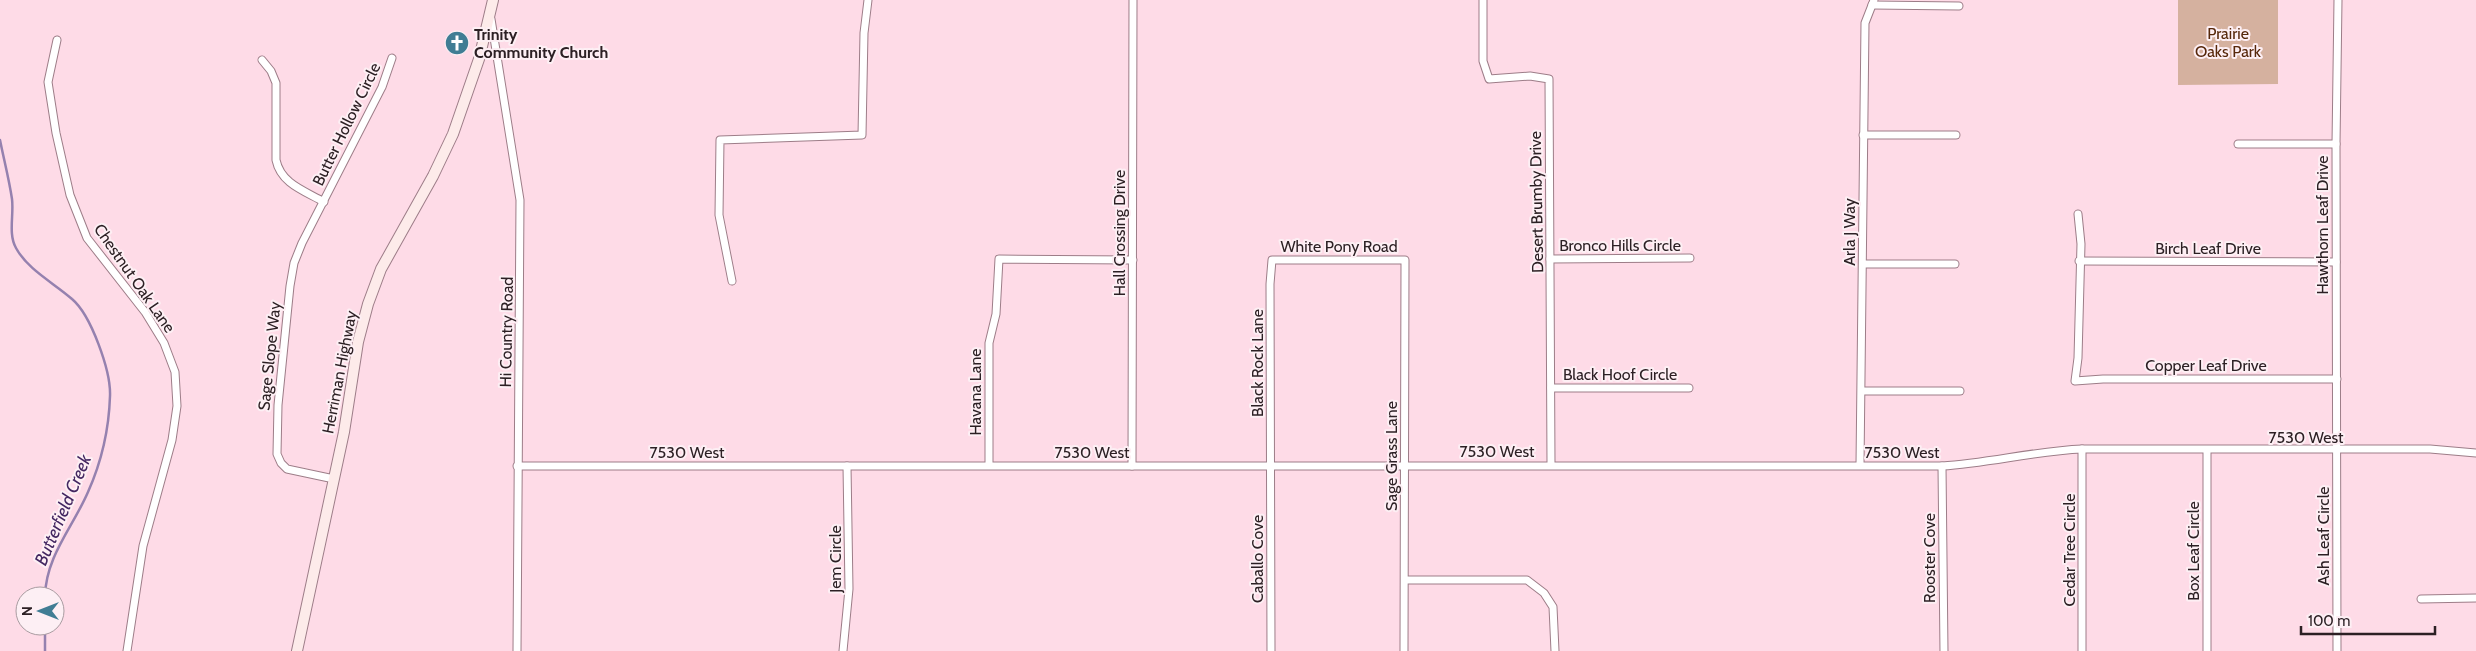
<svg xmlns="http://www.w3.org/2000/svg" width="2476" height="651" font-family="Cabin,sans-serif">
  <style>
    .green { fill: #d5b19f }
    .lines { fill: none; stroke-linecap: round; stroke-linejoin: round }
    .stream { stroke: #9581af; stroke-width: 2.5 }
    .street-casing { stroke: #9d7d88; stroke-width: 9 }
    .secondary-casing { stroke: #9d7d88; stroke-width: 12 }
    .street { stroke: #fff; stroke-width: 7 }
    .secondary { stroke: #fdebea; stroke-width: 10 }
    .labels { text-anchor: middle; stroke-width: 4; stroke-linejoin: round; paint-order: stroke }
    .park-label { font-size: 16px; fill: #56270a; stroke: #fdeff4 }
    .poi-label { font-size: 16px; font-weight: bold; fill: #2c2024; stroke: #fdeff4; text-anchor: start }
    .street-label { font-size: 16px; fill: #2c2024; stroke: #fdeff4 }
    .water-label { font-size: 18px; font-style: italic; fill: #432761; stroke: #fdeff4 }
  </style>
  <rect width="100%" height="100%" fill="#fedbe7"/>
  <polygon class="green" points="2178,0 2278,0 2278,84 2178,85"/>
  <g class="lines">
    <g class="stream">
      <path d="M0,140C4,160 9,179 12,199C14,215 8,234 16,248C28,270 54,283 72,299C91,315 111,371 110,396C109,428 101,463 88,492C73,527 46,556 45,596"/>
      <polyline points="45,651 45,626"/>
    </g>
    <g class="street-casing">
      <g id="street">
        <polyline points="1483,0 1483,61 1489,79 1530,76 1549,79 1551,464"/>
        <polyline points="1872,5 1959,6"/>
        <polyline points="491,19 520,200 517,651"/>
        <polyline points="57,40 48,82 56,133 70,195 87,238 145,312 164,343 175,372 177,406 172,440 143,546 127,651"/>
        <path d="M262,60L271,71L276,83V160C281,184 305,191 324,202"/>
        <polyline points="1863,135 1956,135"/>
        <polyline points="2238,144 2336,144"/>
        <polyline points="2078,214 2081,244 2078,358 2075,381 2103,379 2337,379"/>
        <polyline points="1550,259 1690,258"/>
        <polyline points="2079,261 2336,262"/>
        <polyline points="1863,264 1955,264"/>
        <polyline points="732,281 719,215 720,140 862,135 864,33 868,0"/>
        <polyline points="1551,388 1689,388"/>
        <polyline points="1862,391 1960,391"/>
        <polyline points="2082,449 2082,651"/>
        <polyline points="2207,451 2207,651"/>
        <polyline points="989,465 989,343 996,314 999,259 1133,260"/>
        <polyline points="1860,465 1865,23 1874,0"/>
        <path d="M517,466H1942C1989,463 2035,451 2082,449H2430L2476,453"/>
        <polyline points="1132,466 1133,0"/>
        <polyline points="1942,466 1944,651"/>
        <polyline points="334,479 287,469 281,463 277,454 278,405 290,286 294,263 302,243 382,87 392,58"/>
        <polyline points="1405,580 1527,580 1544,593 1553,607 1555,651"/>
        <polyline points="2421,599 2476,598"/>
        <polyline points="843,651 849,589 847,466"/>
        <polyline points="1271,651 1270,284 1272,260 1405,260 1404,651"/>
        <polyline points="2337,651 2336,144 2338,0"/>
      </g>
    </g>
    <g class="secondary-casing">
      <polyline id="secondary" points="297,651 344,432 358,342 368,304 381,269 433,176 453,134 479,59 493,0"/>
    </g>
    <use href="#street" class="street"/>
    <use href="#secondary" class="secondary"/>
  </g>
  <defs>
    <g id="church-disc" transform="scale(1.25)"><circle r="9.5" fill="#407d94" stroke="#fdeff4"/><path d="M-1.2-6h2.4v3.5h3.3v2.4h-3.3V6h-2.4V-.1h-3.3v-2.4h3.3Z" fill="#fff"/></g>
  </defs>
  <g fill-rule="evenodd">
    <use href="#church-disc" x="457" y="43"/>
  </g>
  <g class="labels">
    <g class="park-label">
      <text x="2228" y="39">Prairie<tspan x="2228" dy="18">Oaks Park</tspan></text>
    </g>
    <g class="poi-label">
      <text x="474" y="40">Trinity<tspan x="474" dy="18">Community Church</tspan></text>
    </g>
    <g class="street-label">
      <text transform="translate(346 124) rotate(-64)" y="6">Butter Hollow Circle</text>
      <text transform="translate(1536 202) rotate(-91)" y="6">Desert Brumby Drive</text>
      <text transform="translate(2322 225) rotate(-90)" y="6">Hawthorn Leaf Drive</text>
      <text transform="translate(1849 232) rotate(-90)" y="6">Arla J Way</text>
      <text transform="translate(1119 233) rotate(-90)" y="6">Hall Crossing Drive</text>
      <text x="1620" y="251">Bronco Hills Circle</text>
      <text x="1339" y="252">White Pony Road</text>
      <text x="2208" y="254">Birch Leaf Drive</text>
      <text transform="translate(135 278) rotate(55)" y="6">Chestnut Oak Lane</text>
      <text transform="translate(506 332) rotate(-89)" y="6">Hi Country Road</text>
      <text transform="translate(269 356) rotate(-84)" y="6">Sage Slope Way</text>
      <text transform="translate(1257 363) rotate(-90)" y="6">Black Rock Lane</text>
      <text x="2206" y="371">Copper Leaf Drive</text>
      <text transform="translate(339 372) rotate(-79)" y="6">Herriman Highway</text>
      <text x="1620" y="380">Black Hoof Circle</text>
      <text transform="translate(975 392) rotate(-90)" y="6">Havana Lane</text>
      <text x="2306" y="443">7530 West</text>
      <text x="1497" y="457">7530 West</text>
      <text x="687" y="458">7530 West</text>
      <text x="1092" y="458">7530 West</text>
      <text x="1902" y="458">7530 West</text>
      <text transform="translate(1391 456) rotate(-90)" y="6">Sage Grass Lane</text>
      <text transform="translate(2323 536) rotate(-90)" y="6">Ash Leaf Circle</text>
      <text transform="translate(2069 550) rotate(-90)" y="6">Cedar Tree Circle</text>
      <text transform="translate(2193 551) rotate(-90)" y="6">Box Leaf Circle</text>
      <text transform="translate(1929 558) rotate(-90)" y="6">Rooster Cove</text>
      <text transform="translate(835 559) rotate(-90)" y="6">Jem Circle</text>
      <text transform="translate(1257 559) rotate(-90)" y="6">Caballo Cove</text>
    </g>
    <g class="water-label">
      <text transform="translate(63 510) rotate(-67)" y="6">Butterfield Creek</text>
    </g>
  </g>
  <g transform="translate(40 611) rotate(270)"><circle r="24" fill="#fdeff4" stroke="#a99ca1"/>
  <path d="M0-4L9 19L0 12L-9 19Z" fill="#407d94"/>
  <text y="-8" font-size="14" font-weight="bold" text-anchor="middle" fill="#2c2024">N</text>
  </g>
  <path d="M2301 626v8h134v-8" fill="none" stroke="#2c2024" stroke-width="2.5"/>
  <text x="2308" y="626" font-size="15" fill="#2c2024" stroke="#fdeff4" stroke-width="4" paint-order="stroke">100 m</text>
</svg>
